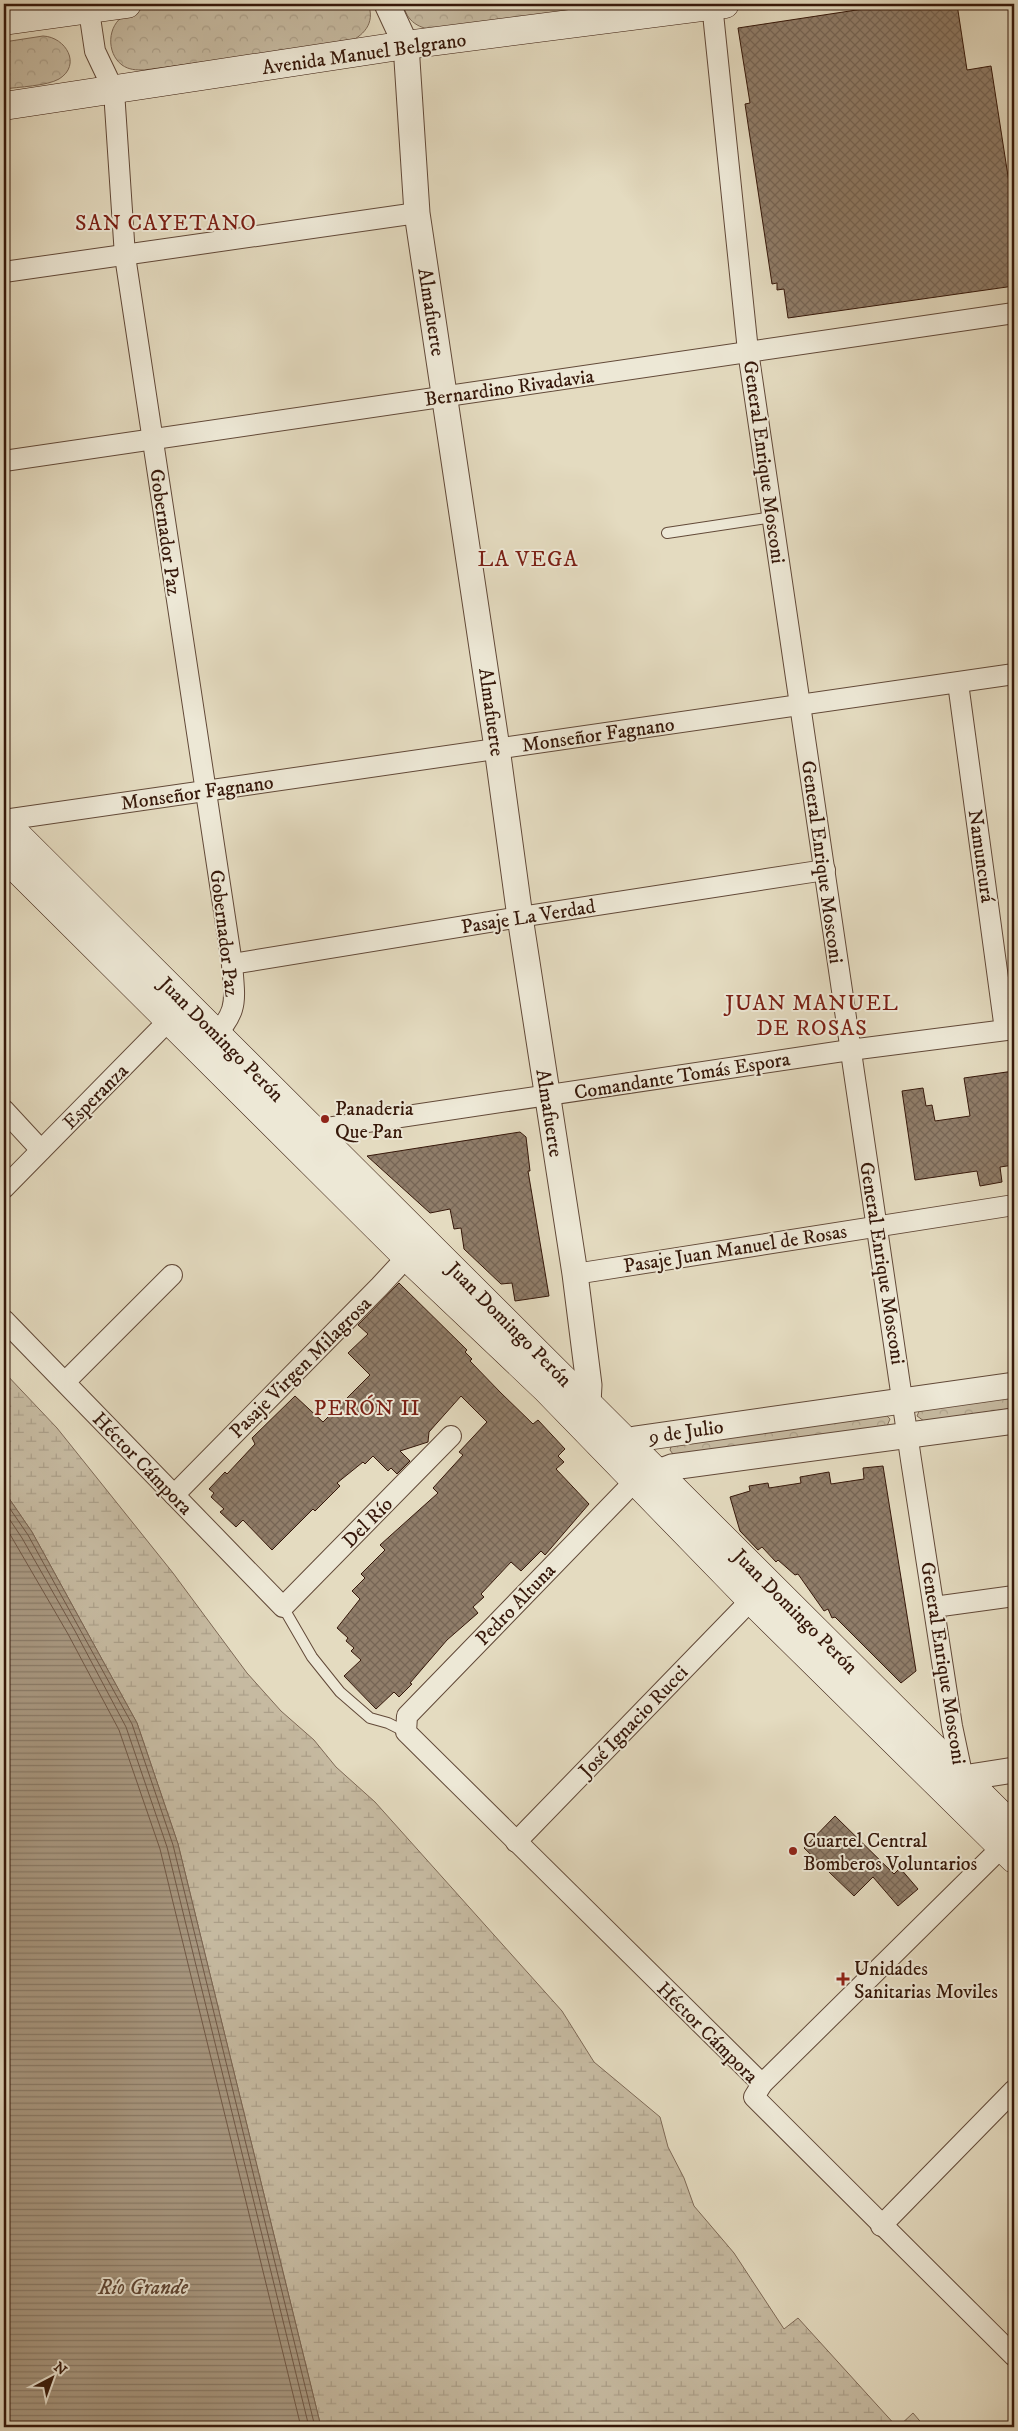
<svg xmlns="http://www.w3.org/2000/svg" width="1018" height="2431" font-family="'IM FELL DW Pica',serif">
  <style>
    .wetland { fill: url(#wetland-marsh); stroke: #7e6956 }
    .park { fill: url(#park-crowns); stroke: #7e6956 }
    .water { fill: url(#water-rules); stroke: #7b6552 }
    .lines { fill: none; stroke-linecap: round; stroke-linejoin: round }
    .shore { stroke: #705846; stroke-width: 1 }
    .building { fill: url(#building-cross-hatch); stroke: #36180a }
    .service-casing { stroke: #624938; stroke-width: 12 }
    .minor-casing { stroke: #624938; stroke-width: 22 }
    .tertiary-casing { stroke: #624938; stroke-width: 27 }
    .secondary-casing { stroke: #36180a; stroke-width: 29 }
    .service { stroke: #ede8d6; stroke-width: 10 }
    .minor { stroke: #ede8d6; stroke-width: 20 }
    .tertiary { stroke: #ede8d6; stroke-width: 25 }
    .secondary { stroke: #ede8d6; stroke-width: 28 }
    .poi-dot { fill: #8f2418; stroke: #ede8d6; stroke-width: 2 }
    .labels { text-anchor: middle; stroke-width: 4; stroke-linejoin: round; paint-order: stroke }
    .street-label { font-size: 20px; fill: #36180a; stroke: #ede8d6 }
    .poi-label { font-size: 20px; fill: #36180a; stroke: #ede8d6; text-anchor: start }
    .water-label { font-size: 21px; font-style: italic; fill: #5e4534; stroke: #ede8d6 }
    .quarter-label { font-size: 22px; letter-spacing: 1px; fill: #7a1f14; stroke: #ede8d6 }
  </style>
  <defs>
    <pattern id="wetland-marsh" width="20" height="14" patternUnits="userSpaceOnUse" patternTransform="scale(1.25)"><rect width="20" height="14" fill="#c6baa1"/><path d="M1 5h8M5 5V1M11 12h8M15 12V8" fill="none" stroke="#ab9f89"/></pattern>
    <pattern id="park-crowns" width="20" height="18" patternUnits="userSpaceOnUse" patternTransform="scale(1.25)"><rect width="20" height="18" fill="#c6baa1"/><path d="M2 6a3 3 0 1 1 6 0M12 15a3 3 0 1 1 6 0" fill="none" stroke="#ab9f89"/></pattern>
    <pattern id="water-rules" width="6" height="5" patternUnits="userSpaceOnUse" patternTransform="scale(1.25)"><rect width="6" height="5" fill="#a99982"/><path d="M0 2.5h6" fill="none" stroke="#8a7c69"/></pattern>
    <pattern id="building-cross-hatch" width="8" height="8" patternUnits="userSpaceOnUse" patternTransform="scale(1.25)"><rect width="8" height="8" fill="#907d69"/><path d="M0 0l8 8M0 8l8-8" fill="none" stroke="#766555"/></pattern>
  </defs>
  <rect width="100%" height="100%" fill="#e4dbc0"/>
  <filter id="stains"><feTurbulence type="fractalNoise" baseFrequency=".004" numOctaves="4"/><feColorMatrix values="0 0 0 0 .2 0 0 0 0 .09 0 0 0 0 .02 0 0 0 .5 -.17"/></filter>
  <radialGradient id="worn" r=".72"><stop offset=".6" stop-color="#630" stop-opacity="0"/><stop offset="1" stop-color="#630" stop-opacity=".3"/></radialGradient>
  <g class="wetland">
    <polygon points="4,1372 57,1428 173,1573 247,1673 281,1711 314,1740 336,1767 375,1802 562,2011 594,2062 660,2117 668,2147 684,2178 694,2206 734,2253 784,2329 798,2318 897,2427 321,2427 178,1844 137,1723 32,1532 4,1491"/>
    <polygon points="913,2413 925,2427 898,2427"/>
  </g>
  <g class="park">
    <path d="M194,4H368C376,23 363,37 346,43L144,70C136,70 129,70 122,65C106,53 107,25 125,15C141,6 175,6 194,4Z"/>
    <path d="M403,4H617L437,30C419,29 407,22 403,4Z"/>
    <path d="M43,36C66,37 82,65 59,79C47,86 18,87 4,89V42Z"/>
    <polygon points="1014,1394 1014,1408 924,1421 917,1416 921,1407"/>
    <polygon points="885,1414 890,1419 887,1426 675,1457 670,1450 673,1441"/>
  </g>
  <polygon class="water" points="4,1491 32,1532 137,1723 178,1844 321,2427 4,2427"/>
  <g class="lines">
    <g class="shore">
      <polyline points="4,1500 28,1535 132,1724 173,1845 315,2427"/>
      <polyline points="4,1511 22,1538 75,1631 126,1727 167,1847 309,2427"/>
      <polyline points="4,1524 68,1634 119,1730 160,1849 301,2427"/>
    </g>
  </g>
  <g class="building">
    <polygon points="896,4 957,4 967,70 991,66 1014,215 1014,286 788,318 784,289 777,290 777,283 772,284 745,104 750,103 738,28"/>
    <polygon points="1014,1071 1014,1165 1000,1167 1002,1182 980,1186 977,1171 915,1180 902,1091 923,1088 926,1106 932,1105 935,1121 970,1116 964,1078"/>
    <polygon points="520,1132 526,1137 530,1171 528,1171 549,1296 515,1301 512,1283 501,1284 464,1249 461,1228 454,1229 450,1209 430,1213 367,1156"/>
    <polygon points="399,1283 467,1350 465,1352 472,1359 470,1361 501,1393 533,1424 538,1420 565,1449 558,1456 564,1462 556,1469 589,1504 545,1555 541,1551 521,1571 511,1562 481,1594 484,1597 473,1607 478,1613 447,1640 410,1683 412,1684 399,1697 394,1692 376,1709 344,1676 361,1660 351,1651 354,1648 346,1641 348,1638 337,1628 360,1599 352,1591 365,1578 361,1574 385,1550 380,1545 438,1493 433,1488 463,1455 459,1452 487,1422 461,1396 429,1432 428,1442 400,1451 410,1461 397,1474 391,1468 388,1471 373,1456 365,1464 363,1462 337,1483 340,1486 315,1511 313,1509 272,1550 243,1520 236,1527 220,1512 224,1509 211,1497 214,1493 209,1489 225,1472 227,1474 255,1444 252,1438 295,1396 323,1422 370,1375 348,1353 368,1334 358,1325"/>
    <polygon points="883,1466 916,1671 901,1683 835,1617 832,1618 828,1609 824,1611 798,1574 795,1575 778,1560 776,1562 762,1547 758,1550 740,1531 730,1497 750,1491 749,1486 768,1483 769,1488 801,1483 800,1477 829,1472 831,1484 864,1479 863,1468"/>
    <polygon points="835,1816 894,1874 900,1868 918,1889 898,1906 873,1877 854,1896 804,1848"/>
  </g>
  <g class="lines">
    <g class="service-casing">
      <g id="service">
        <polyline points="667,533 773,517"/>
        <polyline points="283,1607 312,1657 340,1692 370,1718 388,1723 406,1732"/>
      </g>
    </g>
    <g class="minor-casing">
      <g id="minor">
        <path d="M88,4L95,51L114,91L125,256L232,964C236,1009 237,1010 208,1045"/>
        <polyline points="712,4 748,351 911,1460 952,1726 963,1778"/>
        <polyline points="4,272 417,213"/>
        <polyline points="4,461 1014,313"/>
        <polyline points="958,683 1005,1030"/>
        <polyline points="4,820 1014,674"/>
        <polyline points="232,964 520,917 825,870"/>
        <polyline points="4,1110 41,1150"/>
        <polyline points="308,1141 316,1132 327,1128 850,1050 1014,1029"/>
        <polyline points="4,1188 178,1011"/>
        <polyline points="575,1274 1014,1205"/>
        <polyline points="4,1320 283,1607 451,1436"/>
        <polyline points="65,1382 172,1275"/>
        <polyline points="635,1481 407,1716 406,1732 762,2084"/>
        <polyline points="174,1495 380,1286 416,1247"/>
        <polyline points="934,1607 1014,1596"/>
        <polyline points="516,1842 751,1600"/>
        <polyline points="1002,1847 762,2084 754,2097 1014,2356"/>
        <polyline points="881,2226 1014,2090"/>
      </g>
    </g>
    <g class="tertiary-casing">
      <g id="tertiary">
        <polyline points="387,4 406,45 417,213 497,748 520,917 575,1274 589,1385 588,1403 576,1414"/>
        <polyline points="1014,1385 635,1439 629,1444 635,1481 672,1467 1014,1421"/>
        <polyline points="952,1789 963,1778 1014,1770"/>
      </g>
    </g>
    <g class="secondary-casing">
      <g id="secondary">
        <polyline points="4,21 127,4"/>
        <polyline points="4,106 406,45 725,4"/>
        <polyline points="4,822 1014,1828"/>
        <polyline points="4,856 407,1257 545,1388 751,1600 1014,1859"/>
      </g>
    </g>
    <use href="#service" class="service"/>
    <use href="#minor" class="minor"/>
    <use href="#tertiary" class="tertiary"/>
    <use href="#secondary" class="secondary"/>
  </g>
  <g class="poi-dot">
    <circle cx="325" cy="1119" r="5"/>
    <circle cx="793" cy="1851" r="5"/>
    <path d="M840.5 1971.5h5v5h5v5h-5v5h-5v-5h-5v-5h5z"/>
  </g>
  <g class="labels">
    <g class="street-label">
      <text transform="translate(364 53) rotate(-8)" y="7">Avenida Manuel Belgrano</text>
      <text transform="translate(432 312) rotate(81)" y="7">Almafuerte</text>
      <text transform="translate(509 387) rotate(-8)" y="7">Bernardino Rivadavia</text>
      <text transform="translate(765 462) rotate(82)" y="7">General Enrique Mosconi</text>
      <text transform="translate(166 532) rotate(82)" y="7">Gobernador Paz</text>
      <text transform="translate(492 712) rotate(82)" y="7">Almafuerte</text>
      <text transform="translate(598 734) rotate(-8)" y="7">Monseñor Fagnano</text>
      <text transform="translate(197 792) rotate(-8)" y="7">Monseñor Fagnano</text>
      <text transform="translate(982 856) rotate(82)" y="7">Namuncurá</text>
      <text transform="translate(823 862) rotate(82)" y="7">General Enrique Mosconi</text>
      <text transform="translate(528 916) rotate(-9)" y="7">Pasaje La Verdad</text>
      <text transform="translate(225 933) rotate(83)" y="7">Gobernador Paz</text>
      <text transform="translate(222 1039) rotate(45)" y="7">Juan Domingo Perón</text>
      <text transform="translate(682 1075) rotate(-9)" y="7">Comandante Tomás Espora</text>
      <text transform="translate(95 1096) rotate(-45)" y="7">Esperanza</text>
      <text transform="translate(550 1113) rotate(81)" y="7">Almafuerte</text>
      <text transform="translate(735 1248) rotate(-9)" y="7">Pasaje Juan Manuel de Rosas</text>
      <text transform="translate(883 1263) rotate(81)" y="7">General Enrique Mosconi</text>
      <text transform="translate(510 1324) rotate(45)" y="7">Juan Domingo Perón</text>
      <text transform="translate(300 1367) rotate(-45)" y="7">Pasaje Virgen Milagrosa</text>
      <text transform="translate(686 1431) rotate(-8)" y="7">9 de Julio</text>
      <text transform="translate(143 1463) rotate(46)" y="7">Héctor Cámpora</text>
      <text transform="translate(367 1522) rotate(-45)" y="7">Del Río</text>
      <text transform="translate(515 1604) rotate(-46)" y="7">Pedro Altuna</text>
      <text transform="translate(796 1611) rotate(45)" y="7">Juan Domingo Perón</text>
      <text transform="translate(944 1663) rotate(81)" y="7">General Enrique Mosconi</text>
      <text transform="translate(633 1721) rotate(-46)" y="7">José Ignacio Rucci</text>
      <text transform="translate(708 2032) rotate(45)" y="7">Héctor Cámpora</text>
    </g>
    <g class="poi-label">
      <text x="335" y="1115">Panaderia<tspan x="335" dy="23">Que Pan</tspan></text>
      <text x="803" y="1847">Cuartel Central<tspan x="803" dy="23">Bomberos Voluntarios</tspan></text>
      <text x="854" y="1975">Unidades<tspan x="854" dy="23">Sanitarias Moviles</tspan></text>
    </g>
    <g class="water-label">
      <text x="143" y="2294">Río Grande</text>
    </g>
    <g class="quarter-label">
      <text x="166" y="230">SAN CAYETANO</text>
      <text x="528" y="566">LA VEGA</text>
      <text x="812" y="1010">JUAN MANUEL<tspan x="812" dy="25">DE ROSAS</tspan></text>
      <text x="367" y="1415">PERÓN II</text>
    </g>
  </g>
  <rect width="1018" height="2431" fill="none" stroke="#e4dbc0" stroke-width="20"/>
  <rect x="5" y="5" width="1008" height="2421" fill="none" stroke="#36180a" stroke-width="2.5"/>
  <rect x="10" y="10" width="998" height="2411" fill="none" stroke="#36180a"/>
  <g transform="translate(52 2378) rotate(41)" stroke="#ede8d6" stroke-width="4" paint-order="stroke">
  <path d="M0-4L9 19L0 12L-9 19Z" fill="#36180a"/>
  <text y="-8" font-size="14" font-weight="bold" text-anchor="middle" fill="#36180a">N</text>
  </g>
  <rect width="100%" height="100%" filter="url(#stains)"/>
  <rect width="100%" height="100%" fill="url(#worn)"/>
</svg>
